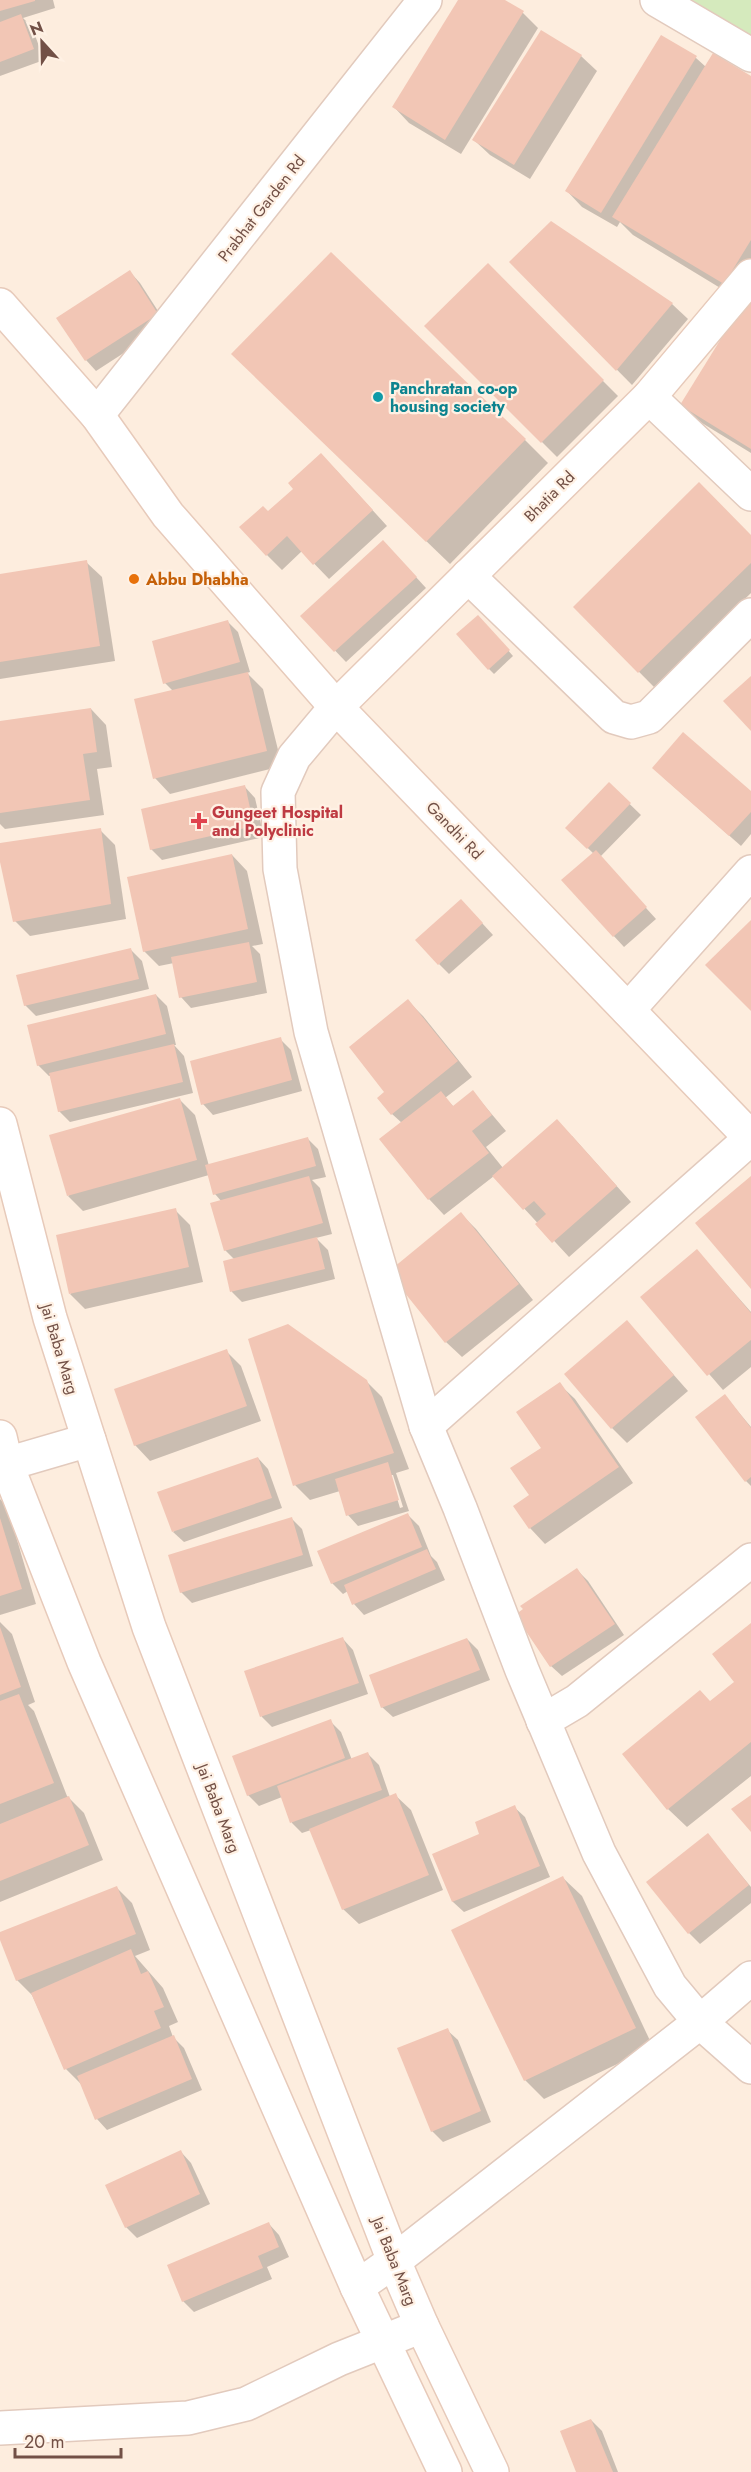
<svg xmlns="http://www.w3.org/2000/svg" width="751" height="2472" font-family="Jost,sans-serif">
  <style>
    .green { fill: #d5eabd }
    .shadow { fill: #0003; fill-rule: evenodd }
    .building { fill: #f2c6b5 }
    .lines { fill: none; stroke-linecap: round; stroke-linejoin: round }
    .street-casing { stroke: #e2cabd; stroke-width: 36 }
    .secondary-casing { stroke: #e7caba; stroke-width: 36 }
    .street { stroke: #fff; stroke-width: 33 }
    .secondary { stroke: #fff; stroke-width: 33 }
    .culture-dot { fill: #0f9aa8; stroke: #fff1e4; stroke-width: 2 }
    .food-dot { fill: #e8710a; stroke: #fff1e4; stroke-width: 2 }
    .health-dot { fill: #e0444e; stroke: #fff1e4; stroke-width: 2 }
    .labels { text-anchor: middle; stroke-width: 4.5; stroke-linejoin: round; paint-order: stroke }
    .street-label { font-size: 16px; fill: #725046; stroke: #fff1e4 }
    .culture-label { font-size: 16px; font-weight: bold; fill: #0d838f; stroke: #fff1e4; text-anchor: start }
    .food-label { font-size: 16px; font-weight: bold; fill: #c56008; stroke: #fff1e4; text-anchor: start }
    .health-label { font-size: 16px; font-weight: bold; fill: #be3a42; stroke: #fff1e4; text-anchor: start }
  </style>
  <rect width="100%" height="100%" fill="#fdedde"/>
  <polygon class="green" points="692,0 751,0 751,37"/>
  <g class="shadow">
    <polygon points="0,0 53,0 55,8 23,18 32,27 44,60 0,76"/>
    <polygon points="460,0 503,0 523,13 538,28 461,154 409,123 394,107"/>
    <polygon points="541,32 581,56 597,71 530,179 490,155 474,140"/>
    <polygon points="661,37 696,58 706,67 751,78 751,453 697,420 682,405 745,303 633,235 620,222 617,227 582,207 567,191"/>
    <polygon points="552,223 672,304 688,319 632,385 511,262"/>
    <polygon points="488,266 618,396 557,457 426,326"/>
    <polygon points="130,272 140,283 167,325 96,371 86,360"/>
    <polygon points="256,377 525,440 548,463 450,564"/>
    <polygon points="336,470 387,526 329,579 302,551 282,570 267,555 268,513"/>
    <polygon points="751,537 751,593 654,687 575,607"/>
    <polygon points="394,553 426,588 346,662 302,616"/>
    <polygon points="86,562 102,577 115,661 0,679 0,575"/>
    <polygon points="228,622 238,632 250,672 247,673 263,689 282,766 170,794 155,778 173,691 165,683"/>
    <polygon points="483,622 513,656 494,674 489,669"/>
    <polygon points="91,709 106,725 112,767 97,769 104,815 5,829 0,824 0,723"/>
    <polygon points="664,778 751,793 751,834 741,846"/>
    <polygon points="609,784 641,815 600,857 656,919 624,947 563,881 594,854 567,828"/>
    <polygon points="245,787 255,798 264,837 162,860 151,849"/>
    <polygon points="100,830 115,845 126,919 30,936 15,921 0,856 0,845"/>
    <polygon points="232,855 247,871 263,944 252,946 260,954 267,993 191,1008 181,997 174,963 159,966 144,951"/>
    <polygon points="471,911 493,935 449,974 439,964"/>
    <polygon points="131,950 142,961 149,989 36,1016 25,1005"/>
    <polygon points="156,995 167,1006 176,1045 174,1045 184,1056 193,1093 70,1122 59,1111 51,1076 49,1076 38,1065"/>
    <polygon points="408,1001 423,1016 472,1077 445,1098 454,1107 473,1092 506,1131 486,1147 503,1168 572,1136 631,1202 569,1257 494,1176 444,1215 429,1199 382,1139 402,1123 392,1114 386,1092"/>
    <polygon points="280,1039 291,1050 302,1091 213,1115 203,1104"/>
    <polygon points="180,1100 195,1115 209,1166 307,1138 318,1149 326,1177 312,1180 320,1188 332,1234 316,1238 328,1250 335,1279 242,1302 232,1292 224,1262 235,1260 225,1250 222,1202 215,1194 209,1175 83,1211 68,1196"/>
    <polygon points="175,1210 190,1225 203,1282 85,1309 70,1294"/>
    <polygon points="461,1214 476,1229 533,1300 462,1357 446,1342"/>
    <polygon points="697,1251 751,1312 751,1367 723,1390 642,1297"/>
    <polygon points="627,1322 688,1391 627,1443 612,1428"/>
    <polygon points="226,1351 241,1366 261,1421 150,1461 135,1445"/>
    <path d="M366,1381L382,1397L409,1469L396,1473L409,1511L358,1526L348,1515L340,1491L310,1500L295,1485ZM390,1475H393L403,1507L400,1508Z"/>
    <polygon points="559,1384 575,1399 633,1483 545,1544 530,1528 531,1496"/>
    <polygon points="725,1396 751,1427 751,1486 746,1481"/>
    <polygon points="258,1458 268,1469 282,1508 184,1542 173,1532"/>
    <polygon points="0,1499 7,1506 36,1604 0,1615"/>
    <polygon points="408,1515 419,1526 431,1556 437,1562 445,1580 364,1615 354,1604 348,1591 343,1594 332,1583"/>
    <polygon points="292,1519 302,1529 313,1566 192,1603 181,1592"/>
    <polygon points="577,1570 588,1581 624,1635 562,1676 551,1666"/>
    <polygon points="0,1622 12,1634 35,1702 28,1705 34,1711 67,1796 84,1813 103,1860 0,1902"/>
    <polygon points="751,1625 751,1776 687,1827 668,1809 711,1702 736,1682"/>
    <polygon points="343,1639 353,1650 368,1694 272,1727 262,1717 246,1672"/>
    <polygon points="467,1639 478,1650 490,1680 393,1717 382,1707"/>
    <polygon points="330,1721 341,1732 352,1760 368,1754 379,1765 390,1797 395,1795 411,1810 443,1890 359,1924 343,1909 311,1830 302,1833 292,1823 282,1797 259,1806 248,1795"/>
    <polygon points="514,1807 525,1817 550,1877 464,1912 453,1902 434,1855 481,1835"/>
    <polygon points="708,1835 751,1887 751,1903 700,1944 689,1933"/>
    <polygon points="563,1878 582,1896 653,2047 544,2099 525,2080"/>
    <polygon points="117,1888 132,1903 150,1950 135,1956 163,1988 178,2022 169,2026 173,2037 184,2048 202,2090 107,2130 97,2119 81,2084 66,2069 32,1995 17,1980 0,1933"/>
    <polygon points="447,2030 458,2040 491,2122 443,2142 432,2131"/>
    <polygon points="181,2152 191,2163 210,2204 137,2238 126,2227"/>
    <polygon points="269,2224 279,2235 289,2257 267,2267 272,2279 194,2312 183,2301"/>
    <polygon points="591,2420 602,2431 618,2472 578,2472"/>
  </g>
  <g class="building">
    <polygon points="0,0 35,0 35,1 0,11"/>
    <polygon points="458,0 505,0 524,11 445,140 392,107"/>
    <polygon points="21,14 34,49 0,62 0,22"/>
    <polygon points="541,30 582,55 514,165 472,140"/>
    <polygon points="661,35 697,56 601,213 565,191"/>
    <polygon points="713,53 751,76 751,240 724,284 612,217"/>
    <polygon points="551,221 673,303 616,371 509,262"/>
    <polygon points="331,252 526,439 426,542 231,354"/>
    <polygon points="488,263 604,380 541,443 424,326"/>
    <polygon points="130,270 158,314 85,361 56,318"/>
    <polygon points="748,295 751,297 751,449 680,405"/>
    <polygon points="321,453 373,510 313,565 287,536 266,556 239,527 263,506 268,511 293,489 288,483"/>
    <polygon points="699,482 751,535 751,563 638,673 573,607"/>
    <polygon points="383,540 417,577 334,652 300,616"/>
    <polygon points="87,560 100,646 0,662 0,574"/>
    <polygon points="478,615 510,650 488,670 456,634"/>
    <polygon points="228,620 240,662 163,684 152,641"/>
    <polygon points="248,672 267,751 153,779 134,699"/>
    <polygon points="751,676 751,731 723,701"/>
    <polygon points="91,708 97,752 83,754 90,800 0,813 0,721"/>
    <polygon points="683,732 751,791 751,812 729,836 652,768"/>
    <polygon points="609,782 631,803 587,849 565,828"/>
    <polygon points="245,785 254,826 150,850 141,809"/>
    <polygon points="101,828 111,904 13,922 0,862 0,843"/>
    <polygon points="596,850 647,907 613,937 561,880"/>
    <polygon points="232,854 248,929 143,952 127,877"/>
    <polygon points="461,899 483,923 438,965 415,940"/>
    <polygon points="751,920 751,1011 705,965"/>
    <polygon points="249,942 257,982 179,998 171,957"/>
    <polygon points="131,948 139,979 24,1006 16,975"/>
    <polygon points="156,994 166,1034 37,1066 27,1025"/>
    <polygon points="408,999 458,1061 391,1115 377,1098 384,1092 349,1047"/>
    <polygon points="281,1037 292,1080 201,1105 190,1061"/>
    <polygon points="174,1044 183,1082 58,1112 49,1073"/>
    <polygon points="473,1090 492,1115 472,1131 489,1153 428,1200 379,1139 441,1091 453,1106"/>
    <polygon points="180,1098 197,1160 67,1196 49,1135"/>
    <polygon points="557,1119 617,1186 552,1243 535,1224 546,1214 534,1201 523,1210 492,1176"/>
    <polygon points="308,1137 316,1166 213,1195 205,1165"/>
    <polygon points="309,1176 323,1223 224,1251 210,1203"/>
    <polygon points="751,1176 751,1289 695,1223"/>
    <polygon points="176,1208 189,1267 69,1294 56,1235"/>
    <polygon points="461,1212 519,1284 445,1343 388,1272"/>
    <polygon points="317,1237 325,1269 230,1292 223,1261"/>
    <polygon points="697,1249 751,1313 751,1340 707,1376 640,1297"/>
    <polygon points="627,1320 674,1375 611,1429 564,1374"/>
    <polygon points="288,1324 367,1380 394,1453 293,1486 248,1339"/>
    <polygon points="227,1349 247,1406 134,1446 114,1389"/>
    <polygon points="560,1382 619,1467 529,1529 513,1506 529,1495 510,1468 541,1448 516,1412"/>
    <polygon points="725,1394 751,1428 751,1477 745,1482 695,1417"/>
    <polygon points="258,1457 272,1498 172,1532 157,1492"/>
    <polygon points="388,1462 399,1500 346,1516 335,1479"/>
    <polygon points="408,1513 422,1547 331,1584 317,1551"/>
    <polygon points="292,1517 303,1555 180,1593 168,1555"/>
    <polygon points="0,1518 22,1589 0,1596"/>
    <polygon points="427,1549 436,1569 352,1605 344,1585"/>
    <polygon points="577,1568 615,1624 550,1667 515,1615 523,1609 520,1606"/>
    <polygon points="751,1623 751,1742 667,1810 622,1754 700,1690 710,1701 734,1682 712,1654"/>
    <polygon points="0,1627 21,1687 0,1695"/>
    <polygon points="343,1637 359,1683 260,1717 244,1671"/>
    <polygon points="467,1638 480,1670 381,1708 369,1675"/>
    <polygon points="19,1694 54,1783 0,1804 0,1701"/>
    <polygon points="331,1719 345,1758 247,1796 232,1756"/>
    <polygon points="368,1752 382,1790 290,1823 277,1786"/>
    <polygon points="396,1793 429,1875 342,1910 309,1829"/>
    <polygon points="751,1795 751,1832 731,1809"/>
    <polygon points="69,1796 89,1845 0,1881 0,1824"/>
    <polygon points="515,1805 540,1866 452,1902 432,1854 479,1834 475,1822"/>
    <polygon points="708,1833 749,1885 688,1934 646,1882"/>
    <polygon points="563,1876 636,2028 524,2081 451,1930"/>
    <polygon points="117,1886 136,1934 16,1981 0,1940 0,1932"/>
    <polygon points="131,1949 141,1974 148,1971 164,2007 154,2011 161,2028 64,2070 31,1993"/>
    <polygon points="448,2028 481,2111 431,2132 397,2048"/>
    <polygon points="174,2035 192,2079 95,2120 77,2076"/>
    <polygon points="181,2150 200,2194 125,2228 105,2185"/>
    <polygon points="269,2222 279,2247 258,2256 263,2268 182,2302 167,2265"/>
    <polygon points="591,2419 613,2472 576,2472 560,2431"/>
  </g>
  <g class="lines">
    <g class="street-casing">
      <g id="street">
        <polyline points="657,0 751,55"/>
        <polyline points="649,397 751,494"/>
        <polyline points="97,415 425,0"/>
        <polyline points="468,576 614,717 631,722 649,717 751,615"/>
        <polyline points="336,707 294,757 278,792 280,869 311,1032 426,1426 460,1508 522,1670 599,1853 670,1986 700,2022 751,2067"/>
        <polyline points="628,1010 751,872"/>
        <polyline points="426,1426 751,1138"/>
        <polyline points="0,1466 89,1440"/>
        <polyline points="543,1721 577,1701 751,1560"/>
        <polyline points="357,2287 394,2261 700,2022 751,1978"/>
        <polyline points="0,2428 188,2418 246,2404 339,2359 422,2326"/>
      </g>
    </g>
    <g class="secondary-casing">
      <g id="secondary">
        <polyline points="0,305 97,415 168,515 336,707 751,1138"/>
        <polyline points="336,707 649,397 751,276"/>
        <polyline points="0,1124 50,1318 149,1627 394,2261 422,2326 492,2472"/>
        <polyline points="0,1437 6,1463 84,1662 357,2287 445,2472"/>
      </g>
    </g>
    <use href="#street" class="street"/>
    <use href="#secondary" class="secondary"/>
  </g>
  <circle class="culture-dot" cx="378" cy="397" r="6"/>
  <circle class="food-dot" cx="134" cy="579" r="6"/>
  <path class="health-dot" d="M196 812h6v6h6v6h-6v6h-6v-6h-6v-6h6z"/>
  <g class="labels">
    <g class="street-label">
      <text transform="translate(261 208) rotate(-52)" y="6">Prabhat Garden Rd</text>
      <text transform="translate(549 496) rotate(-45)" y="6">Bhatia Rd</text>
      <text transform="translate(455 830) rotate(46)" y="6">Gandhi Rd</text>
      <text transform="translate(60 1349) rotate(73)" y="6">Jai Baba Marg</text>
      <text transform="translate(219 1808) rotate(69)" y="6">Jai Baba Marg</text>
      <text transform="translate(395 2261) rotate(68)" y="6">Jai Baba Marg</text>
    </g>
    <g class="culture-label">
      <text x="390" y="394">Panchratan co-op<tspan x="390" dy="18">housing society</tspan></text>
    </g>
    <g class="food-label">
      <text x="146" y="585">Abbu Dhabha</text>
    </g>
    <g class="health-label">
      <text x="212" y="818">Gungeet Hospital<tspan x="212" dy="18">and Polyclinic</tspan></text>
    </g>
  </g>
  <g transform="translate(42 42) rotate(338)" stroke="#fff1e4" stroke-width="4.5" paint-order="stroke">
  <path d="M0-4.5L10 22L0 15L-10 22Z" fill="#725046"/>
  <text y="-9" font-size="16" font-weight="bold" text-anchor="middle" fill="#725046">N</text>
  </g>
  <path d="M15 2448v9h106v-9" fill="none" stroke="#725046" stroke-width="3"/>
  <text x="24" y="2448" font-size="18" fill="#725046" stroke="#fff1e4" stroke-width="4.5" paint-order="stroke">20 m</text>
</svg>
